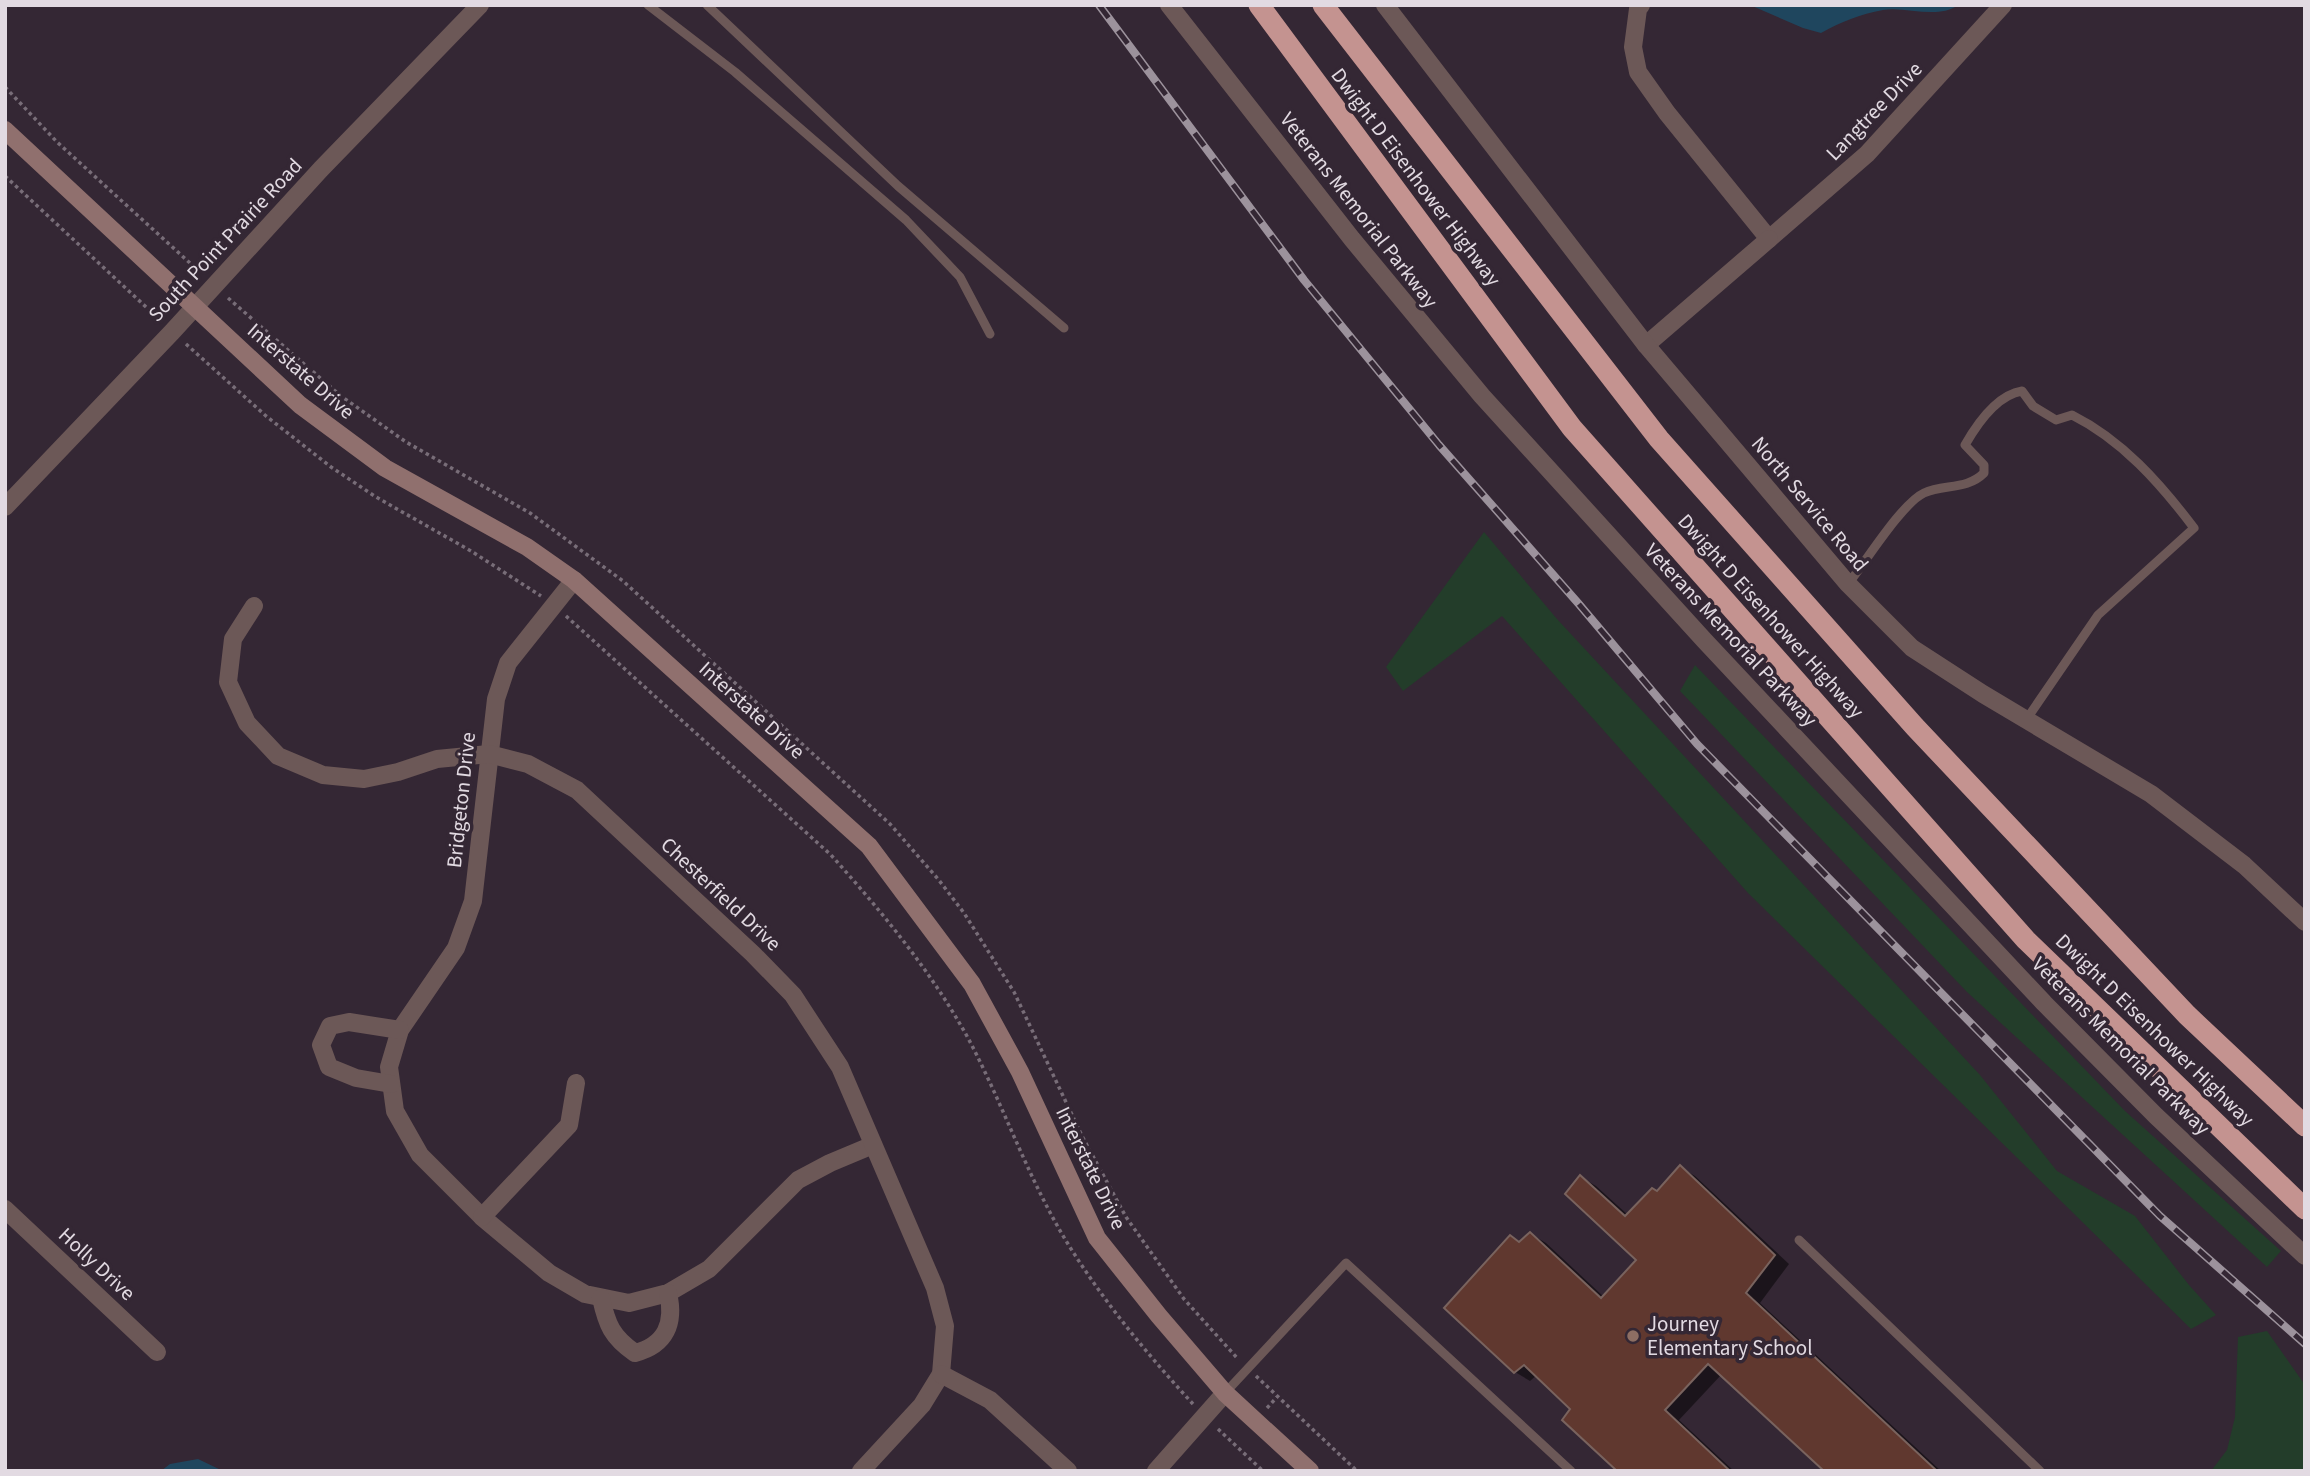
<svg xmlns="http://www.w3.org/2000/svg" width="2310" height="1476" font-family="'Source Sans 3',sans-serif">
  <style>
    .green { fill: #233d2a }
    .water { fill: #1f465e }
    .shadow { fill: #0007 }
    .building { fill: #60382f; stroke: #79635e; stroke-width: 2 }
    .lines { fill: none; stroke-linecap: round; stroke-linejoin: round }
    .path { stroke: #786d78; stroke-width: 3.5; stroke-dasharray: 3.5 3.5; stroke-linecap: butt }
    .service { stroke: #6c5857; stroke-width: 9 }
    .minor { stroke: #6c5857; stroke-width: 18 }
    .tertiary { stroke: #6c5857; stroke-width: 18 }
    .secondary { stroke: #90706e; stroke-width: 18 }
    .motorway { stroke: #c49390; stroke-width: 21 }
    .rail-casing { stroke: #9c929c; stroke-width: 8 }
    .rail { stroke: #342734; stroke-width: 5; stroke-dasharray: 16; stroke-linecap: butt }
    .education-dot { fill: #8d6e63; stroke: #342734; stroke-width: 2.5 }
    .labels { text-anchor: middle; stroke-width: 7; stroke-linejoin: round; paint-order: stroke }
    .street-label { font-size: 21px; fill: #e2dae2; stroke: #342734 }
    .poi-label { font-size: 21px; fill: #e2dae2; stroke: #342734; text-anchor: start }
  </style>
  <rect width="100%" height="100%" fill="#342734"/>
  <g class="green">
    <polygon points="1484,532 1557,619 1980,1075 2057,1171 2135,1216 2189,1285 2216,1315 2191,1329 1748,893 1502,616 1403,691 1386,667"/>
    <polygon points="1695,665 2125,1111 2281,1251 2267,1267 1967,992 1680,691"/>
    <polygon points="2267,1331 2305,1385 2305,1471 2211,1471 2227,1450 2235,1417 2238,1337"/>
  </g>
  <g class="water">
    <path d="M1750,5H1958C1937,20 1906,6 1883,10C1860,14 1841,22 1821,33L1803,28Z"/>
    <polygon points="198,1459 223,1471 161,1471 170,1464"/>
  </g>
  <polygon class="shadow" points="1680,1167 1695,1176 1789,1264 1760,1303 1941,1471 1826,1471 1722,1374 1679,1420 1734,1471 1620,1471 1572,1409 1537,1375 1530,1381 1515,1372 1447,1307 1531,1234 1546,1243 1604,1297 1639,1260 1581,1177 1596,1186 1628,1215 1657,1193"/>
  <polygon class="building" points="1680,1165 1775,1255 1746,1293 1937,1471 1824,1471 1708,1364 1665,1410 1730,1471 1617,1471 1562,1420 1570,1409 1524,1365 1514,1373 1444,1308 1510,1235 1519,1242 1530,1232 1601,1298 1636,1260 1565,1194 1580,1175 1625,1216 1652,1188 1657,1191"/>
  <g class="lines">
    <g class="path">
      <polyline points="5,87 57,142 202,274"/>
      <polyline points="5,176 160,320"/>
      <polyline points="228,298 341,396 406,442 530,513 623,581 890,824 938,879 964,913 1014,992 1082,1136 1126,1217 1184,1299 1238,1359"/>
      <polyline points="186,344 266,416 331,467 376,497 471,551 541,596"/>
      <path d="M566,616L831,855C882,912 931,971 968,1038C1004,1106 1028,1179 1068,1244C1104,1302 1147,1354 1193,1404"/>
      <polyline points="1256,1376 1357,1471"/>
      <polyline points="1267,1408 1277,1397"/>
      <polyline points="1218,1429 1263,1471"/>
    </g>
    <g class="service">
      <polyline points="648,5 735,72 906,220 960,277 990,334"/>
      <polyline points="707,5 898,186 1064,328"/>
      <path d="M1848,584C1865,563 1902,503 1924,493C1944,484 1967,490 1984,473V465L1965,445C1977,424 1997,395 2022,391L2033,406L2056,420L2072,415C2122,440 2160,483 2194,528L2098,615L2026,720"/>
      <polyline points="1799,1240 2040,1471"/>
      <polyline points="1225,1393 1346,1263 1571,1471"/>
    </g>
    <g class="minor">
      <polyline points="1641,5 1638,9 1633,47 1638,72 1667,113 1769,239 1867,154 2003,5"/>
      <polyline points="1646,345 1769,239"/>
      <polyline points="574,580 508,663 496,699 473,901 456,948 400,1030 389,1067 395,1111 420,1155 482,1217 549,1273 585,1294 629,1303 668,1293 709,1269 798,1180 830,1163 873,1145"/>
      <polyline points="254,606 233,639 228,682 247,723 278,756 323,775 364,779 398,772 437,759 489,754 528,764 577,790 753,954 793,995 840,1067 935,1288 945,1326 941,1374 922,1405 861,1471"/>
      <polyline points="391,1084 356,1078 329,1067 321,1045 330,1026 349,1022 400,1030"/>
      <polyline points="5,1209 157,1352"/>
      <polyline points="482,1217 569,1125 576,1083"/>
      <path d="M601,1298C607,1325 612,1337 635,1353C666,1345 675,1323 668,1293"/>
      <polyline points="941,1374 990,1400 1068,1471"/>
      <polyline points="1156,1471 1225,1393"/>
    </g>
    <g class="tertiary">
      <polyline points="1169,5 1352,239 1482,396 1704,640 2044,1003 2156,1116 2305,1256"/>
      <polyline points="1385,5 1646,345 1848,584 1912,648 1983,694 2151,794 2244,865 2305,922"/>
      <polyline points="5,507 172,332 321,169 480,5"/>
    </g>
    <polyline class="secondary" points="5,130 300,405 385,468 527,547 574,580 869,846 972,984 1020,1072 1097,1238 1159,1316 1225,1393 1310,1471"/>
    <g class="motorway">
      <polyline points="1259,5 1572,428 2026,940 2305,1209"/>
      <polyline points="1323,5 1659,439 1915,727 2187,1015 2305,1126"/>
    </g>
    <g class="rail-casing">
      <polyline id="rail" points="1099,5 1304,280 1439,445 1578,603 1697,744 2160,1216 2305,1344"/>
    </g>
    <use href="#rail" class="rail"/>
  </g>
  <circle class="education-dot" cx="1633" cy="1336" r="7"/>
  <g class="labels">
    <g class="street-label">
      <text transform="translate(1874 111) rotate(-46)" y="7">Langtree Drive</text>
      <text transform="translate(1416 177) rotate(53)" y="7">Dwight D Eisenhower Highway</text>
      <text transform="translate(1359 210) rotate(52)" y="7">Veterans Memorial Parkway</text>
      <text transform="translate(225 240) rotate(-47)" y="7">South Point Prairie Road</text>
      <text transform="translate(301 371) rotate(41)" y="7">Interstate Drive</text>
      <text transform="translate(1810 504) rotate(50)" y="7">North Service Road</text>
      <text transform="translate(1771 616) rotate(48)" y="7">Dwight D Eisenhower Highway</text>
      <text transform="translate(1731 635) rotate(47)" y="7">Veterans Memorial Parkway</text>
      <text transform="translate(752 710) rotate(42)" y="7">Interstate Drive</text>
      <text transform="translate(461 800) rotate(-84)" y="7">Bridgeton Drive</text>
      <text transform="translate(721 894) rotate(43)" y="7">Chesterfield Drive</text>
      <text transform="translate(2155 1030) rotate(44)" y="7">Dwight D Eisenhower Highway</text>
      <text transform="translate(2121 1046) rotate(45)" y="7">Veterans Memorial Parkway</text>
      <text transform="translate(1091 1168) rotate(64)" y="7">Interstate Drive</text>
      <text transform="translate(97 1264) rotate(43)" y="7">Holly Drive</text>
    </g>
    <g class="poi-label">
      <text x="1647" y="1331">Journey<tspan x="1647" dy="24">Elementary School</tspan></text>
    </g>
  </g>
  <rect width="2310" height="1476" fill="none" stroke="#e2dae2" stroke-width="14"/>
</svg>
